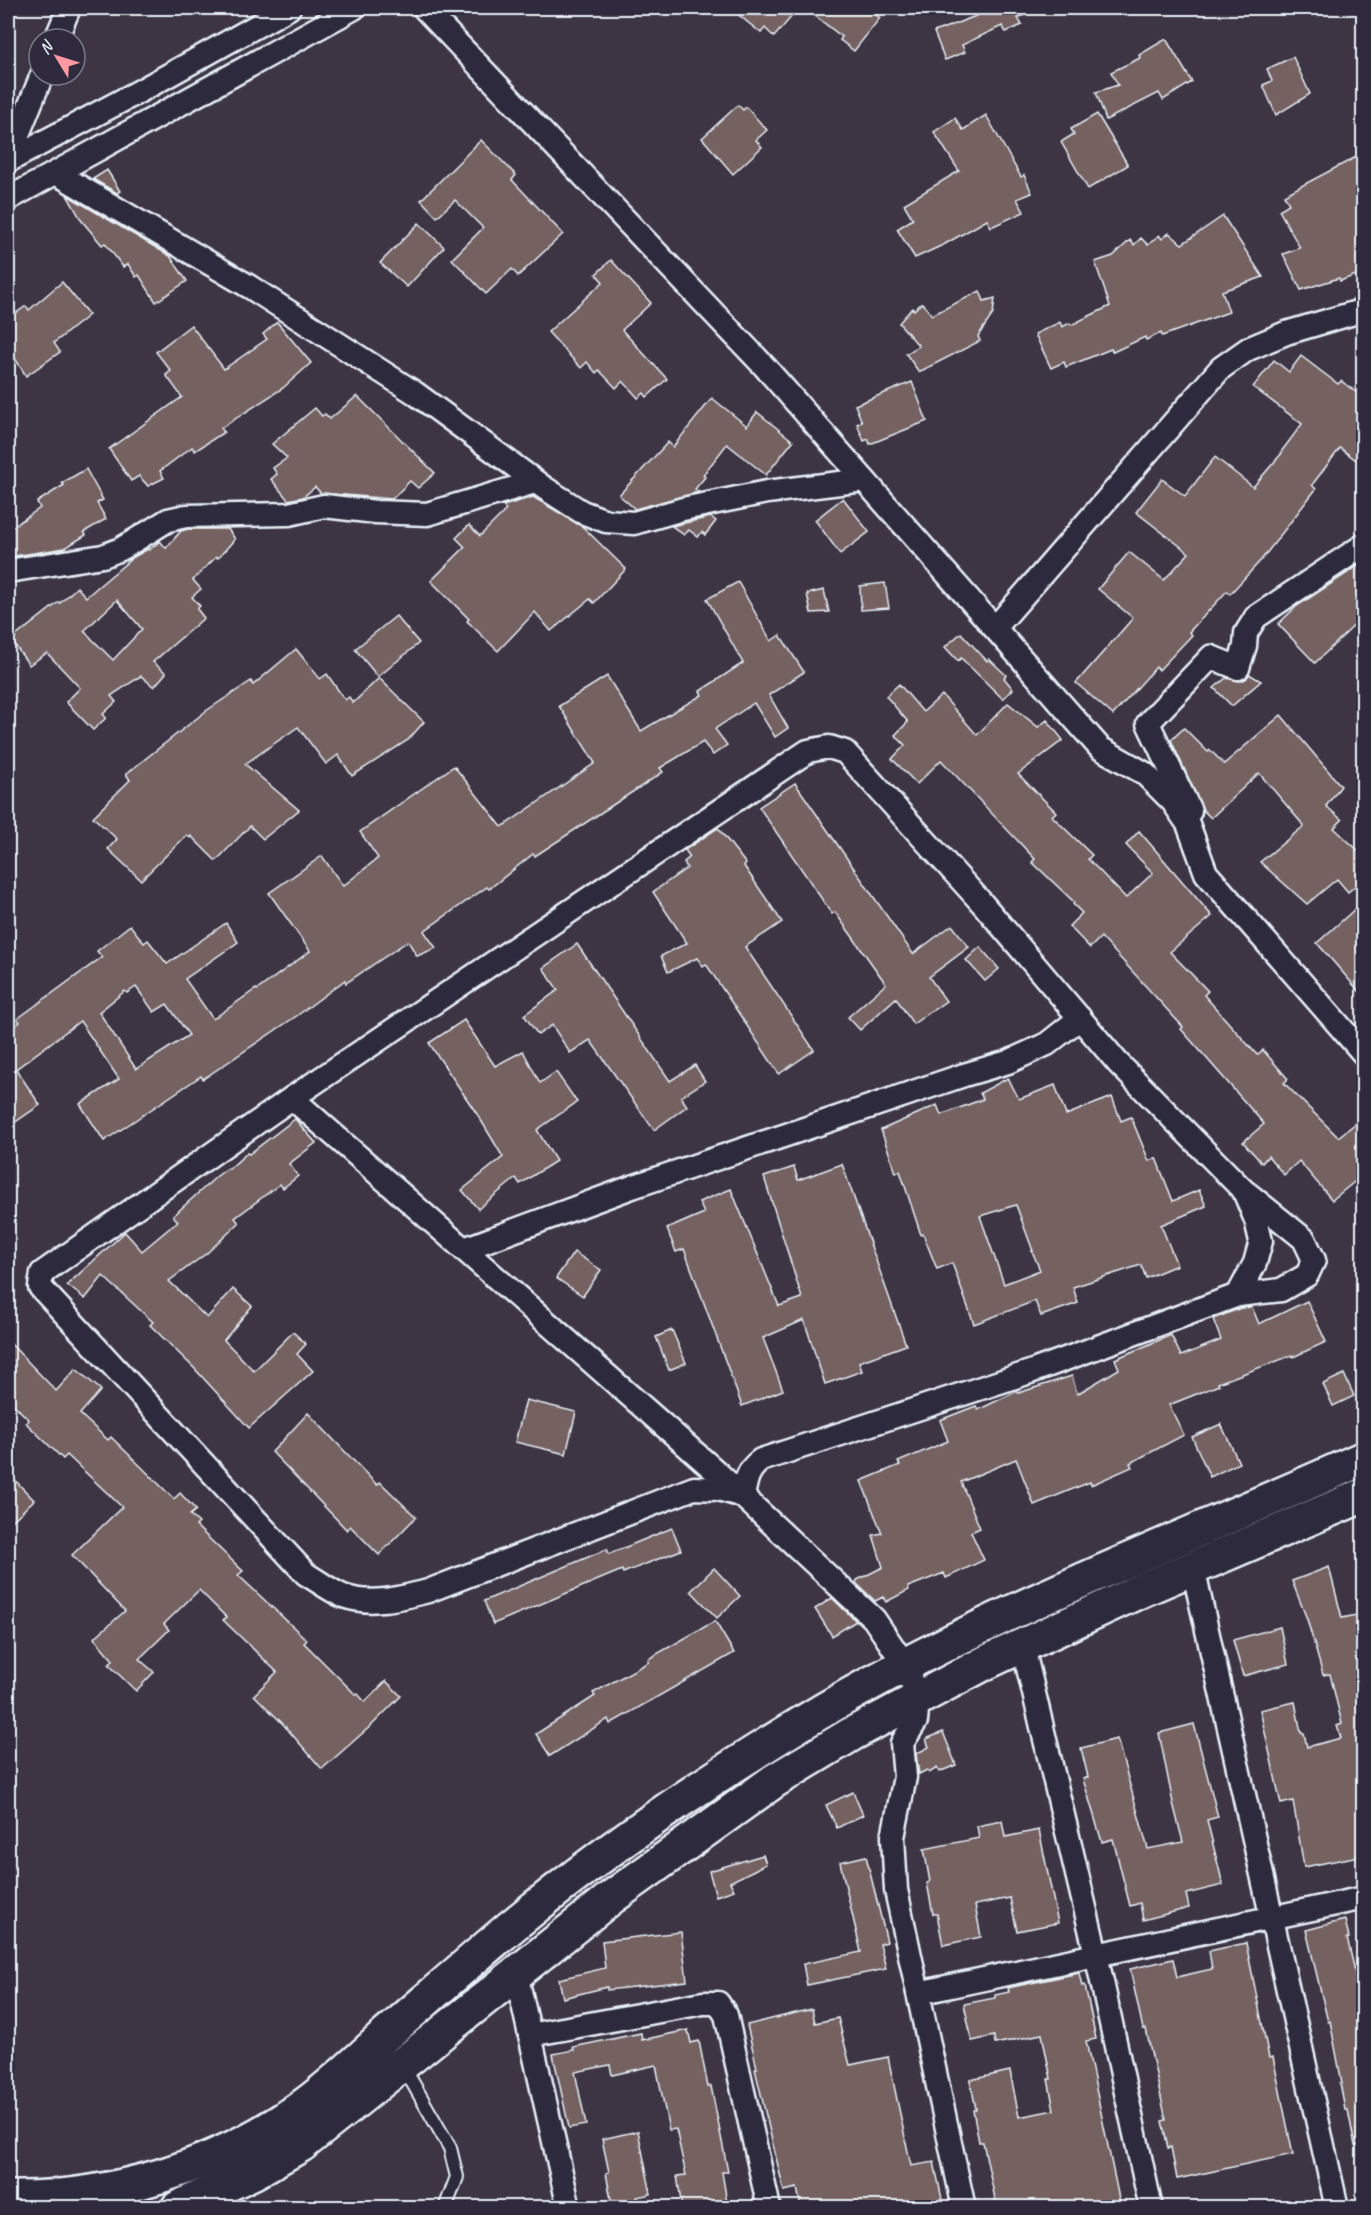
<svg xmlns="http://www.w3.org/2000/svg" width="1371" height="2215" font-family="Caveat,sans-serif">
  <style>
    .building { fill: #746261; stroke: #e8f1f8; stroke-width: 1.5; fill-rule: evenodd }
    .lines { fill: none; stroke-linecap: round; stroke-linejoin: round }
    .service-casing { stroke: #e8f1f8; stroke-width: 16 }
    .minor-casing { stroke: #e8f1f8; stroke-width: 27 }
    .trunk-casing { stroke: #e8f1f8; stroke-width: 38 }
    .service { stroke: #2f2a3d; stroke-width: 12 }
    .minor { stroke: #2f2a3d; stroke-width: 22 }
    .trunk { stroke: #2f2a3d; stroke-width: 33 }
  </style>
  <rect width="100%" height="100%" fill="#3d3544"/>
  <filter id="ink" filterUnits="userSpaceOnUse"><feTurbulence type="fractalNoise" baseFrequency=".0167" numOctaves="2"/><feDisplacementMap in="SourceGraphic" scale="12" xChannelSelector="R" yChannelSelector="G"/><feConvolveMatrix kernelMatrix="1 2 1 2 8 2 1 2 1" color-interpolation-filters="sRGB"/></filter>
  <g filter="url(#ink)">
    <g class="building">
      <polygon points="730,8 799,8 774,37 765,28 761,33"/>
      <polygon points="805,8 867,8 880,18 854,51 840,40 842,37"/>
      <polygon points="978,8 1039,8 1018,18 1022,25 1006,32 1002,26 962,45 965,52 945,60 934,32 981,14"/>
      <polygon points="1166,39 1192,82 1163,100 1159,93 1106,120 1096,92 1118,85 1111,72 1140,58 1139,55"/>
      <polygon points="1293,57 1310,94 1276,115 1263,85 1272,81 1267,69"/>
      <polygon points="738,105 743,110 746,107 767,130 756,140 762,147 733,174 702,138"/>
      <polygon points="1097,114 1128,165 1088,189 1061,142 1074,134 1071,129"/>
      <polygon points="986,115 1021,177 1024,175 1032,193 1017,199 1024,212 991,227 987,220 945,244 915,258 897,229 913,219 904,204 959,171 934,132 955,118 963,130"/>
      <polygon points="481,140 516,175 512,180 563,234 518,276 512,269 486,294 452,259 483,228 455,200 437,217 421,200"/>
      <polygon points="1358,156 1364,165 1364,272 1340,281 1339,278 1301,290 1283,254 1300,248 1279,210 1289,204 1284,195"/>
      <polygon points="107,170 120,191 117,193 93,179"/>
      <polygon points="67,195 170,256 187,281 156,302 139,275 136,277 128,264 123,267 105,243 102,245 82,221"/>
      <polygon points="1223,216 1263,277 1222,291 1229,312 1162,336 1161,333 1146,340 1145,337 1113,352 1111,349 1066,367 1064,362 1051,368 1035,334 1060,322 1062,327 1070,323 1071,325 1110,306 1095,262 1113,256 1130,240 1134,245 1141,238 1148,245 1159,235 1162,239 1169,233 1182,244"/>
      <polygon points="419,223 444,247 407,287 380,263"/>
      <polygon points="611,260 651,303 622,330 667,379 647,397 644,393 638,398 623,381 616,388 599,370 596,373 587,362 581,368 548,332 603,282 596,274"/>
      <polygon points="62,282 89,315 54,343 60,352 26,376 8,347 8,319 26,306 29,310"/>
      <polygon points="980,291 984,301 995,298 993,314 978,336 980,341 919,372 906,354 919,346 899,323 912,308 914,310 922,303 932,315"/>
      <polygon points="277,322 311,363 283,388 221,428 224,432 195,451 192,447 160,471 164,478 148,486 139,476 131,481 109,449 182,397 166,375 171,371 156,352 191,325 224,369 267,339 263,334"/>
      <polygon points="1301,356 1338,384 1341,381 1364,398 1364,466 1340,448 1312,485 1316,489 1262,559 1230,594 1227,591 1189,632 1192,635 1159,670 1156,667 1113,715 1076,683 1133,618 1098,589 1129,552 1164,580 1189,553 1136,512 1162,479 1185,496 1215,457 1253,487 1282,453 1281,452 1302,424 1253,387 1274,360 1289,372"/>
      <polygon points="912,382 927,421 870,444 868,439 864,441 857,424 862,422 855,405"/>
      <polygon points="357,396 435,473 418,488 410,481 392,499 321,493 315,487 303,497 288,500 271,479 277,474 273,468 287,458 272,444 315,408 322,416 325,414 330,419"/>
      <polygon points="712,398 747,426 757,412 793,441 766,475 727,444 703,475 705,477 695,489 699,492 635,509 619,495 668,442 673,447"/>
      <polygon points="86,469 103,500 97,503 106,519 84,532 86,535 65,548 8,557 8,530 40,508 37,502 64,485 62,483"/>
      <polygon points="533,497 583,527 626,569 594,603 590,599 551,631 535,612 498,651 467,621 469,619 431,581 465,547 456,538 469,525 480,536 506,510 503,506"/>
      <polygon points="843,498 869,532 840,554 815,520"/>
      <polygon points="711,517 716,521 705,535 702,532 698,537 689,530 684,535 672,526"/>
      <path d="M188,529H228L235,539L218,558L216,557L193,580L201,589L192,597L200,606L197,609L204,618L153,662L166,673L154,687L141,676L111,696L116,702L103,714L106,718L93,730L66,702L80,688L47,653L29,665L11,640L59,602L60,603L77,587L86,597L132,558L148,549L149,550L160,541L166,548L181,531ZM117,600L142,629L113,660L84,631Z"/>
      <polygon points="1364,562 1364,616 1315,663 1278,624 1297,606"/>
      <path d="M738,582L771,641L780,635L804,672L769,695L788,728L775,737L754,703L715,729L727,745L713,755L703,742L660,768L663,772L535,856L533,854L489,889L487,887L424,931L436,948L417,956L408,941L346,983L345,980L298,1015L203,1079L201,1076L104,1141L80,1104L119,1079L80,1021L16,1069L40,1105L8,1127V1032L20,1022L17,1019L102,957L97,951L130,925L144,943L148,940L167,964L226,923L238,942L185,979L213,1019L256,989L257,990L310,951L269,893L322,856L343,886L378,858L360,832L454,766L502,827L595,763L559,706L607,676L641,731L702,695L700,691L743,663L707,599ZM136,987L154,1012L167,1004L189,1035L136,1069L99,1012L125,991L127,993Z"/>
      <polygon points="885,583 889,608 861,610 860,586"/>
      <polygon points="824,590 829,612 811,613 807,594"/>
      <polygon points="396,616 419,643 378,677 355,649"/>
      <polygon points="961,633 987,661 989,659 1006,675 1004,678 1013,689 1003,699 961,658 958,661 945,647"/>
      <polygon points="296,649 320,679 327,674 345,700 349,697 353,703 379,678 424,722 408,740 352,776 338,755 326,764 298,727 245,764 299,810 263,839 250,826 216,861 191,836 190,838 187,835 141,880 108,849 117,839 93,817 130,780 126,774 206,711 251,681 253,685"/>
      <polygon points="1249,674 1261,681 1232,706 1214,688 1226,678 1240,681 1246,679"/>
      <polygon points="899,684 923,712 942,695 977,735 1008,703 1038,727 1047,720 1063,740 1018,774 1056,812 1052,816 1092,855 1088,859 1126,898 1153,873 1126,845 1139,831 1187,887 1212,916 1170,952 1208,991 1204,995 1257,1055 1263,1050 1288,1079 1284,1083 1338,1137 1364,1117 1364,1174 1332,1200 1299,1161 1284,1175 1268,1156 1262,1163 1243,1142 1264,1124 1181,1029 1183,1027 1101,937 1090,948 1069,926 1082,913 1073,904 1074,902 1032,862 1035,859 941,760 917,784 892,759 905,745 895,735 908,722 886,696"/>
      <polygon points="1281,715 1341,786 1326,806 1342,820 1334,828 1364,856 1364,879 1348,892 1337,879 1307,904 1260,862 1304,826 1259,773 1211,818 1203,810 1171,740 1184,728 1208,752 1210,750 1224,764"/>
      <polygon points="795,783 913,954 952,925 969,947 929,977 946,1001 913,1024 896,998 860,1030 848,1017 886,984 835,912 832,914 759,807"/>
      <polygon points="718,828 746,864 744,866 782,922 745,947 814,1050 779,1074 706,964 703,966 697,958 668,972 661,956 687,943 653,892 687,868 684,862 690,857 685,850"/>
      <polygon points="1355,909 1364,918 1364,997 1317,943"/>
      <polygon points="577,944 670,1081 695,1065 705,1081 681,1097 687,1106 654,1130 590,1040 570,1053 552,1025 538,1035 524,1015 558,990 543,968"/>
      <polygon points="980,947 999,969 985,981 966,960"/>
      <polygon points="464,1020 495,1066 523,1051 540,1083 556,1072 577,1102 537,1130 556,1161 520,1184 516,1178 478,1209 462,1190 503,1157 479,1117 429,1043"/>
      <path d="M1008,1078L1019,1099L1055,1085L1066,1115L1112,1097L1121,1121L1131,1117L1149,1161L1156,1158L1173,1201L1199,1190L1206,1206L1161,1225L1177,1265L1146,1278L1141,1265L1073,1287L1078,1303L1041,1316L1035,1301L974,1324L952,1263L937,1269L923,1234L921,1235L900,1171L896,1173L881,1130L937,1105L941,1115L983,1099L980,1093ZM1016,1205L1033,1251H1032L1040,1270L1004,1284L980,1216Z"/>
      <polygon points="295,1119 316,1143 289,1164 298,1176 283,1188 280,1184 235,1218 239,1223 207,1253 169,1281 207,1318 233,1289 252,1306 224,1340 254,1371 293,1332 306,1344 297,1354 313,1371 249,1428 194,1368 150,1325 153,1322 103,1276 85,1299 67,1285 125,1232 142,1251 178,1221 173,1216 217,1176 228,1168 229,1169 247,1153 249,1154"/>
      <polygon points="842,1164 906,1345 859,1362 862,1371 825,1384 804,1320 763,1338 783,1390 742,1406 684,1249 676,1252 667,1229 704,1213 699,1202 731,1189 779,1306 802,1298 764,1177 794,1167 798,1180"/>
      <polygon points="574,1252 601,1270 583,1296 556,1278"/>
      <polygon points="1307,1301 1326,1342 1293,1357 1293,1355 1218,1383 1219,1385 1169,1405 1184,1435 1130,1463 1132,1467 1091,1485 1090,1482 1034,1505 1016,1459 961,1482 980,1528 971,1532 984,1560 946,1578 944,1573 908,1587 909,1590 886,1602 883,1597 875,1601 856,1583 857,1580 883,1567 873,1535 882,1533 861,1481 900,1465 898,1462 948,1441 940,1420 976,1406 978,1410 1017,1391 1018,1393 1072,1376 1077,1394 1119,1369 1115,1359 1171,1335 1181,1356 1221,1340 1213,1319 1241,1308 1252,1307 1259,1324"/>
      <polygon points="672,1330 686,1363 669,1370 656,1337"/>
      <polygon points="8,1341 56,1391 76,1369 101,1390 80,1414 108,1440 111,1437 174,1499 180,1493 196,1510 190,1515 199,1523 196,1526 243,1571 238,1575 307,1640 304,1643 356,1695 357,1693 365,1702 386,1681 401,1696 373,1724 322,1769 282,1723 254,1695 277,1672 223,1620 226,1617 199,1590 164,1624 169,1630 139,1659 154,1672 136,1691 109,1665 113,1660 94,1638 125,1611 72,1555 122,1507 67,1455 63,1459 26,1423 29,1420 8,1399"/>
      <polygon points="1344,1374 1354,1396 1333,1406 1323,1384"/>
      <polygon points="526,1400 576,1412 566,1454 515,1442"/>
      <polygon points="308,1413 377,1485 380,1482 416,1517 379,1555 350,1526 347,1530 272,1452"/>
      <polygon points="1221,1424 1239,1463 1210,1477 1192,1437"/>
      <polygon points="8,1473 34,1500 8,1525"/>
      <polygon points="672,1528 681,1550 623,1573 622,1570 493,1624 484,1601 607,1549 609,1554"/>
      <polygon points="1329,1567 1342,1618 1361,1614 1364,1623 1364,1855 1304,1867 1293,1801 1281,1804 1260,1710 1295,1702 1301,1733 1304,1733 1307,1747 1341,1738 1337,1726 1342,1724 1330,1674 1323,1675 1307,1619 1292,1581"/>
      <polygon points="714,1568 740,1596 717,1618 691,1591"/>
      <polygon points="832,1598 856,1621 832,1636 815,1609"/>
      <polygon points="715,1621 734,1653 610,1724 608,1719 550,1756 536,1734 595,1696 593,1693 649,1662 648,1659"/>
      <polygon points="1280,1627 1288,1664 1243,1676 1233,1640"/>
      <polygon points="1194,1724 1218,1817 1207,1820 1223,1885 1186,1894 1189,1908 1143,1920 1140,1903 1130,1906 1113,1839 1102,1842 1083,1779 1088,1777 1081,1748 1117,1739 1148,1849 1183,1842 1173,1803 1159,1733"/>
      <polygon points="943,1732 956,1765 939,1772 937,1768 929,1773 927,1770 919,1774 916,1754 929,1747 926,1739"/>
      <polygon points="853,1792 863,1815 837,1828 826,1805"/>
      <polygon points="1002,1821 1005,1837 1039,1830 1058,1923 1017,1931 1010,1898 975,1905 981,1937 943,1945 937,1914 933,1914 927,1883 930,1882 924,1849 979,1838 977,1826"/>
      <polygon points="763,1855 766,1864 730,1882 734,1890 716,1896 709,1871"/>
      <polygon points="866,1856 887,1942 880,1944 886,1969 807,1985 803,1964 861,1952 840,1862"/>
      <polygon points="1345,1920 1349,1938 1347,1938 1364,2008 1364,2145 1355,2146 1348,2110 1345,2110 1340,2083 1342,2083 1330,2021 1328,2022 1306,1930"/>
      <polygon points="681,1932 687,1981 607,1990 607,1987 563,1998 559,1979 605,1968 602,1941"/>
      <polygon points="1246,1943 1269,2058 1273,2057 1293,2154 1177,2179 1171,2147 1168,2148 1162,2121 1166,2120 1146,2029 1143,2029 1130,1969 1173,1959 1177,1977 1212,1969 1209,1951"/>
      <polygon points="1079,1973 1082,1986 1085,1985 1096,2039 1086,2041 1121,2208 997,2208 983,2142 979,2142 973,2110 976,2109 970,2080 1010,2071 1019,2117 1054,2110 1048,2079 1051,2079 1042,2034 995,2044 994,2036 972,2041 964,2004 995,1998 995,1995 1009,1992 1008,1988"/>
      <polygon points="812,2009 815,2023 838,2018 850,2065 888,2057 911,2166 934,2162 944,2208 801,2208 797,2188 784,2191 755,2069 757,2068 747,2025"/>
      <polygon points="688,2030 691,2043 699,2041 708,2087 711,2086 728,2172 722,2172 728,2208 682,2208 677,2176 686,2175 676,2129 669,2130 656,2065 612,2075 610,2065 575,2072 586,2125 569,2128 553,2054 574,2050 573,2047 641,2033 642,2040"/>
      <polygon points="638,2131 651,2194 637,2197 639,2208 616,2208 615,2200 611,2200 606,2173 609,2172 602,2139"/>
    </g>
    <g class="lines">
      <g class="service-casing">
        <polyline id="service" points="403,2066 450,2148 457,2177 445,2208"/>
      </g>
      <g class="minor-casing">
        <g id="minor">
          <polyline points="424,8 765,367 1100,748 1144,773 1173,802 1188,824 1206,873 1364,1054"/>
          <polyline points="56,39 69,8"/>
          <polyline points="8,159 42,75"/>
          <polyline points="8,161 140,91 289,8"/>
          <polyline points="56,173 250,287 415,393 543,487 582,512 606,521 634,523 683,509 767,492 864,480"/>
          <polyline points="8,199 354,8"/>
          <polyline points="8,571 103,556 121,549 168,520 186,516 289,514 324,506 376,512 427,514 535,482"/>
          <polyline points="995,628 1221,368 1248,349 1286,333 1364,310"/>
          <polyline points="1190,811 1148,723 1211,657 1238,668 1245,646 1246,633 1256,617 1364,545"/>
          <polyline points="292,1098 720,1475 874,1619 905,1665 918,1698 916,1721 902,1743 905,1777 893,1837 896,1890 964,2208"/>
          <polyline points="464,1249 632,1187 964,1075 1008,1062 1047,1044 1080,1018"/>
          <path d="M743,1496L718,1489L694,1488L428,1591C401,1598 371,1606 343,1596C331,1591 318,1581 306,1574L40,1287L42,1273L292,1098L808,751L829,747L845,752L982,903L1118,1063L1244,1191L1256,1220L1261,1241L1255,1263L1238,1295"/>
          <path d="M743,1496C746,1481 747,1470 761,1460L1033,1371L1238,1295L1281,1290L1307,1275L1314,1260L1304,1239L1247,1193"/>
          <polyline points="1193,1568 1337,2208"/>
          <polyline points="1023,1647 1096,1954 1151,2208"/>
          <polyline points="516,1973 569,2208"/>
          <polyline points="918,1993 1364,1898"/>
          <polyline points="530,2035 703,2003 718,2003 726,2015 769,2208"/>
        </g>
      </g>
      <g class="trunk-casing">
        <g id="trunk">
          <path d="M8,2198C110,2200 220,2166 303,2106C331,2086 356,2062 381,2039C425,2001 468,1963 512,1926C603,1851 701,1784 802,1723C979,1615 1175,1543 1364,1458"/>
          <polyline points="178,2208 254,2172 301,2145 612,1897 774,1781 852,1734 985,1663 1144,1589 1364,1495"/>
        </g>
      </g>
      <use href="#service" class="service"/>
      <use href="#minor" class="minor"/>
      <use href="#trunk" class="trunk"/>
    </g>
  </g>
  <rect width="1371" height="2215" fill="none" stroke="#2f2a3d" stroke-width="30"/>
  <rect x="15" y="15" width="1341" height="2185" fill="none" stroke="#e8f1f8" stroke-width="2" filter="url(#ink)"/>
  <g transform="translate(57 57) rotate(308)"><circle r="28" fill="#2f2a3d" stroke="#797a88" stroke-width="1.5"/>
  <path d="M0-4.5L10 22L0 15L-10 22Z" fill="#ff9aa2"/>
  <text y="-9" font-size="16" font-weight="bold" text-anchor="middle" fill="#e8f1f8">N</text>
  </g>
</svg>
